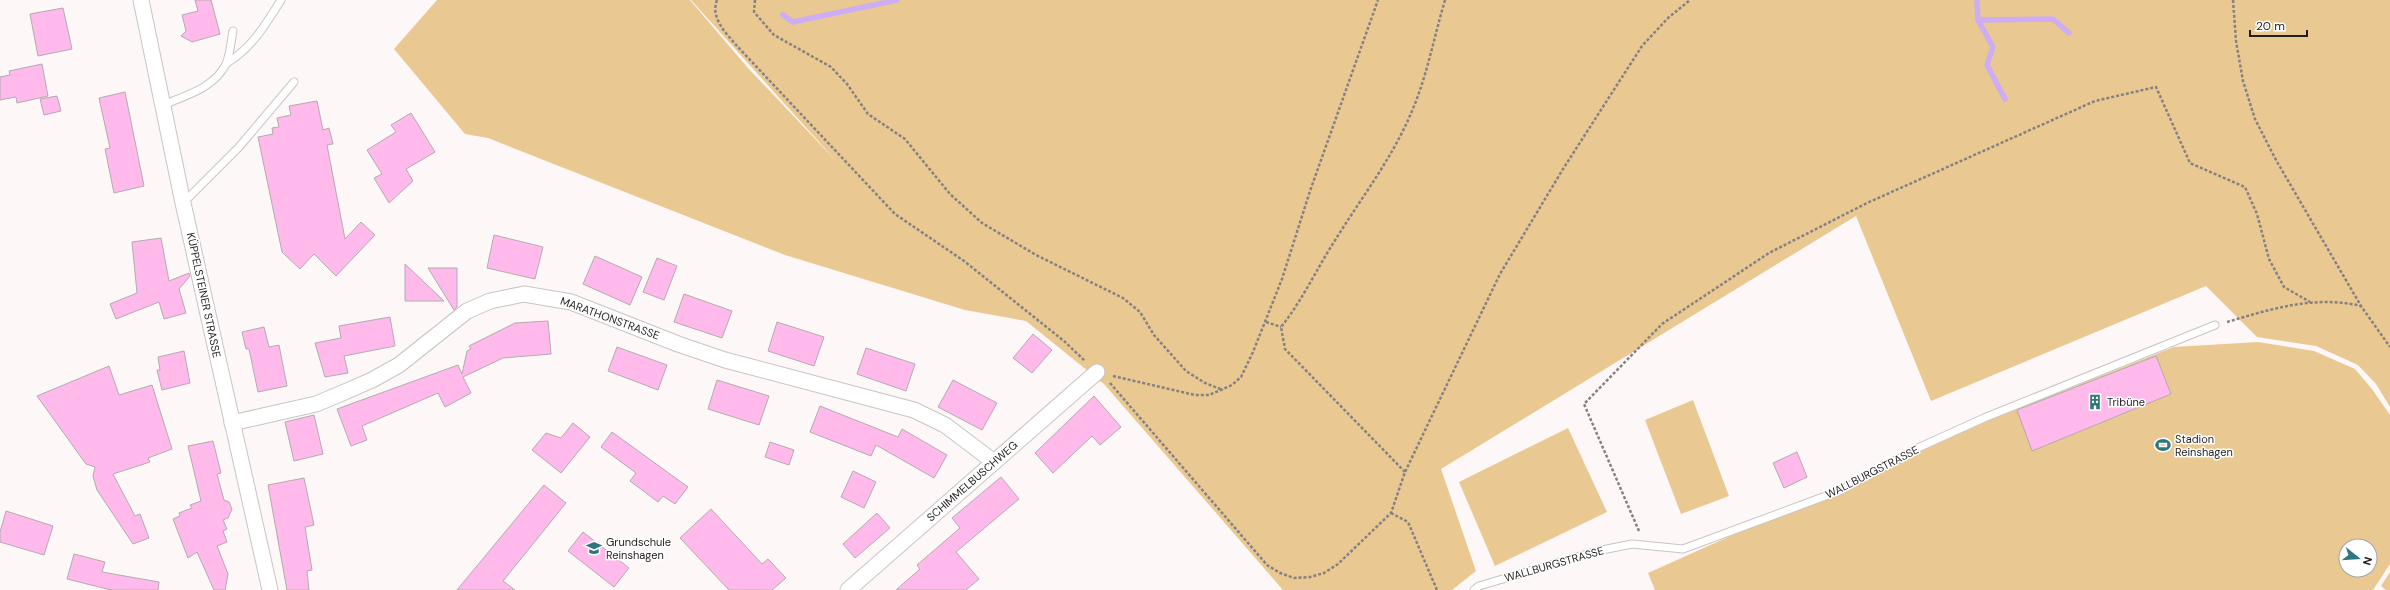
<svg xmlns="http://www.w3.org/2000/svg" width="2390" height="590" font-family="'DM Sans',sans-serif">
  <style>
    .green { fill: #eac891; fill-rule: evenodd }
    .lines { fill: none; stroke-linecap: round; stroke-linejoin: round }
    .stream { stroke: #cdaef4; stroke-width: 5.5 }
    .building { fill: #ffb9ea; stroke: #b1acaf }
    .service-casing { stroke: #cac4c4; stroke-width: 9 }
    .minor-casing { stroke: #cac4c4; stroke-width: 17 }
    .path { stroke: #868282; stroke-width: 2.5; stroke-dasharray: 3 2; stroke-linecap: butt }
    .service { stroke: #fff; stroke-width: 7 }
    .minor { stroke: #fff; stroke-width: 15 }
    .labels { text-anchor: middle; stroke-width: 3; stroke-linejoin: round; paint-order: stroke }
    .street-label { font-size: 11px; fill: #201e1e; stroke: #fff }
    .poi-label { font-size: 11px; fill: #201e1e; stroke: #fff; text-anchor: start }
  </style>
  <rect width="100%" height="100%" fill="#fdf7f7"/>
  <g class="green">
    <polygon points="437,0 690,0 748,68 838,163 691,0 2390,0 2390,407 2376,384 2358,365 2316,346 2257,337 2206,286 1931,401 1856,216 1441,469 1476,571 1452,590 1283,590 1104,384 1026,321 965,310 785,255 488,138 465,134 394,49"/>
    <path d="M2258,342L2314,351L2355,369L2372,389L2390,415V564L2373,590H1655L1648,573L1994,418L2174,347ZM2346,546H2370V570H2346Z"/>
    <polygon points="1693,400 1729,496 1681,514 1645,420"/>
    <polygon points="1568,428 1607,512 1495,566 1459,482"/>
    <polygon points="2390,572 2390,590 2386,590 2381,586"/>
  </g>
  <g class="lines">
    <g class="stream">
      <polyline points="1977,0 1978,20 1993,47 1987,65 2005,99"/>
      <polyline points="783,15 793,22 897,0"/>
      <polyline points="1978,20 2053,19 2069,33"/>
    </g>
  </g>
  <g class="building">
    <polygon points="195,0 211,0 220,34 192,42 181,36 186,31 182,15 198,11"/>
    <polygon points="63,8 72,49 38,56 30,14"/>
    <polygon points="42,64 48,96 17,103 16,97 0,100 0,77 10,75 9,71"/>
    <polygon points="125,92 144,186 114,193 105,149 110,148 99,98"/>
    <polygon points="57,96 61,111 44,115 40,99"/>
    <polygon points="317,101 323,130 329,128 333,144 327,145 345,239 361,222 375,235 336,276 314,254 300,269 282,252 258,137 273,134 272,128 279,127 277,118 291,115 289,106"/>
    <polygon points="411,113 435,152 406,169 413,181 389,203 374,178 382,174 367,150 396,132 391,125"/>
    <polygon points="494,235 543,247 535,279 487,268"/>
    <polygon points="161,238 169,281 189,273 190,276 179,289 186,313 164,319 159,302 116,319 110,304 137,293 132,242"/>
    <polygon points="595,256 642,277 630,305 583,284"/>
    <polygon points="657,258 677,266 664,300 643,292"/>
    <polygon points="405,264 444,301 405,301"/>
    <polygon points="428,268 457,268 457,307 454,310"/>
    <polygon points="684,294 732,311 722,338 674,322"/>
    <polygon points="390,317 395,346 344,356 348,373 325,377 315,343 341,338 339,326"/>
    <polygon points="548,321 551,354 503,358 463,377 471,393 445,407 438,393 362,426 367,440 351,446 337,409 458,365 462,374 467,351 471,349 469,346 515,323"/>
    <polygon points="777,322 824,337 814,366 768,351"/>
    <polygon points="264,327 269,347 279,345 287,386 258,392 249,349 246,349 242,332"/>
    <polygon points="1033,334 1052,350 1032,373 1013,358"/>
    <polygon points="617,347 667,365 658,390 608,371"/>
    <polygon points="866,348 915,364 906,391 857,374"/>
    <polygon points="184,351 190,383 162,390 157,370 160,370 158,357"/>
    <polygon points="2156,356 2171,394 2032,451 2017,410"/>
    <polygon points="109,366 119,395 152,385 172,449 148,458 150,462 113,474 135,516 140,514 149,538 133,544 97,490 93,476 95,467 86,464 37,396"/>
    <polygon points="717,380 769,396 759,425 708,409"/>
    <polygon points="953,380 997,403 982,430 938,407"/>
    <polygon points="1094,396 1121,427 1100,445 1092,436 1053,473 1035,453"/>
    <polygon points="820,406 898,437 902,429 947,455 934,478 876,445 871,456 810,432"/>
    <polygon points="314,415 323,454 294,461 285,422"/>
    <polygon points="573,423 590,437 561,473 532,450 546,433 561,438"/>
    <polygon points="612,432 688,487 675,504 663,496 658,502 630,481 636,473 601,447"/>
    <polygon points="213,441 221,473 217,474 224,500 229,502 232,509 228,518 223,520 227,529 223,531 227,542 217,546 228,574 225,590 214,590 197,552 188,558 173,519 180,516 179,513 192,508 190,505 201,501 188,446"/>
    <polygon points="770,442 794,450 789,465 765,457"/>
    <polygon points="1797,452 1807,477 1784,488 1773,463"/>
    <polygon points="853,471 876,482 864,508 841,497"/>
    <polygon points="1001,477 1019,499 956,552 979,579 966,590 896,590 920,569 917,565 960,528 952,518"/>
    <polygon points="304,478 314,525 305,527 312,570 307,571 309,590 287,590 268,485"/>
    <polygon points="544,485 566,503 503,581 515,590 457,590"/>
    <polygon points="711,509 762,564 768,559 786,578 772,590 729,590 680,538"/>
    <polygon points="6,511 53,526 44,555 0,542 0,532"/>
    <polygon points="877,513 890,528 855,558 843,544"/>
    <polygon points="583,532 629,568 614,587 568,551"/>
    <polygon points="74,554 105,562 102,572 159,582 158,590 111,590 67,579"/>
  </g>
  <g class="lines">
    <g class="service-casing">
      <g id="service">
        <path d="M227,63C252,48 266,24 281,0"/>
        <path d="M163,105C187,95 214,88 226,64C230,55 231,41 233,31"/>
        <polyline points="184,202 239,147 294,82"/>
        <polyline points="1474,590 1479,586 1597,551 1632,544 1683,549 1839,491 1920,447 1984,418 2215,325"/>
      </g>
    </g>
    <g class="minor-casing">
      <g id="minor">
        <polyline points="141,0 183,203 270,590"/>
        <polyline points="232,423 316,404 340,394 372,380 399,365 467,311 490,301 524,294 571,302 678,344 725,360 914,410 945,425 994,462"/>
        <polyline points="848,590 1097,372"/>
      </g>
    </g>
    <g class="path">
      <path d="M717,0C710,18 726,33 737,46L895,214L964,261L1064,341L1085,361"/>
      <polyline points="755,0 754,12 774,35 831,67 847,84 868,114 905,139 950,194 982,223 1036,255 1123,298 1140,312 1154,335 1186,371 1205,383 1223,390"/>
      <polyline points="2233,0 2236,41 2243,81 2255,119 2276,160 2361,306 2390,347"/>
      <polyline points="1266,322 1281,327"/>
      <path d="M2227,322C2271,309 2315,295 2361,306"/>
      <polyline points="1113,376 1195,395 1209,395 1232,385 1241,377 1253,352 1282,279 1310,191 1378,0"/>
      <polyline points="1110,383 1267,565 1280,573 1294,578 1310,577 1324,573 1338,564 1391,513 1405,472 1500,274 1563,169 1642,46 1668,18 1690,0"/>
      <path d="M1405,472L1285,349L1281,327C1302,301 1316,270 1334,242C1361,198 1392,159 1412,111C1427,76 1434,37 1445,0"/>
      <polyline points="1391,513 1408,522 1437,590"/>
      <polyline points="1639,531 1584,404 1662,324 1769,253 1867,203 2095,101 2156,87 2190,163 2245,187 2257,214 2269,259 2284,287 2310,302"/>
    </g>
    <use href="#service" class="service"/>
    <use href="#minor" class="minor"/>
  </g>
  <defs>
    <g id="building-bare" transform="scale(1.2)"><path d="M-4-6H4V6H1V3H-1V6H-4ZM-2.5-4.3h1.7v1.8h-1.7ZM.8-4.3h1.7v1.8H.8ZM-2.5-1h1.7V.8h-1.7ZM.8-1h1.7V.8H.8Z" fill="#2e777e" stroke="#fff" stroke-width="2.5" paint-order="stroke"/></g>
    <g id="stadium-bare" transform="scale(1.2)"><path d="M0-5a6.5 5 0 1 0 0 10a6.5 5 0 1 0 0-10ZM-3.5-1.8h7v3.6h-7Z" fill="#2e777e" stroke="#fff" stroke-width="2.5" paint-order="stroke"/></g>
    <g id="school-bare" transform="scale(1.2)"><path d="M0-5L7-2L0 1L-7-2ZM-4 1L0 2.5L4 1V4Q0 6-4 4Z" fill="#2e777e" stroke="#fff" stroke-width="2.5" paint-order="stroke"/></g>
  </defs>
  <g fill-rule="evenodd">
    <use href="#building-bare" x="2095" y="402"/>
    <use href="#stadium-bare" x="2163" y="445"/>
    <use href="#school-bare" x="594" y="548"/>
  </g>
  <g class="labels">
    <g class="street-label">
      <text transform="translate(204 295) rotate(78)" y="4">KÜPPELSTEINER STRASSE</text>
      <text transform="translate(610 318) rotate(20)" y="4">MARATHONSTRASSE</text>
      <text transform="translate(1872 472) rotate(-27)" y="4">WALLBURGSTRASSE</text>
      <text transform="translate(972 481) rotate(-41)" y="4">SCHIMMELBUSCHWEG</text>
      <text transform="translate(1554 564) rotate(-16)" y="4">WALLBURGSTRASSE</text>
    </g>
    <g class="poi-label">
      <text x="2107" y="406">Tribüne</text>
      <text x="2175" y="443">Stadion<tspan x="2175" dy="13">Reinshagen</tspan></text>
      <text x="606" y="546">Grundschule<tspan x="606" dy="13">Reinshagen</tspan></text>
    </g>
  </g>
  <g transform="translate(2358 558) rotate(107)"><circle r="19" fill="#ffffff" stroke="#a6a5a5"/>
  <path d="M0-3L7 15L0 10L-7 15Z" fill="#2e777e"/>
  <text y="-6" font-size="11" font-weight="bold" text-anchor="middle" fill="#201e1e">N</text>
  </g>
  <path d="M2250 30v6h57v-6" fill="none" stroke="#201e1e" stroke-width="2"/>
  <text x="2256" y="30" font-size="12" fill="#201e1e" stroke="#ffffff" stroke-width="3" paint-order="stroke">20 m</text>
</svg>
